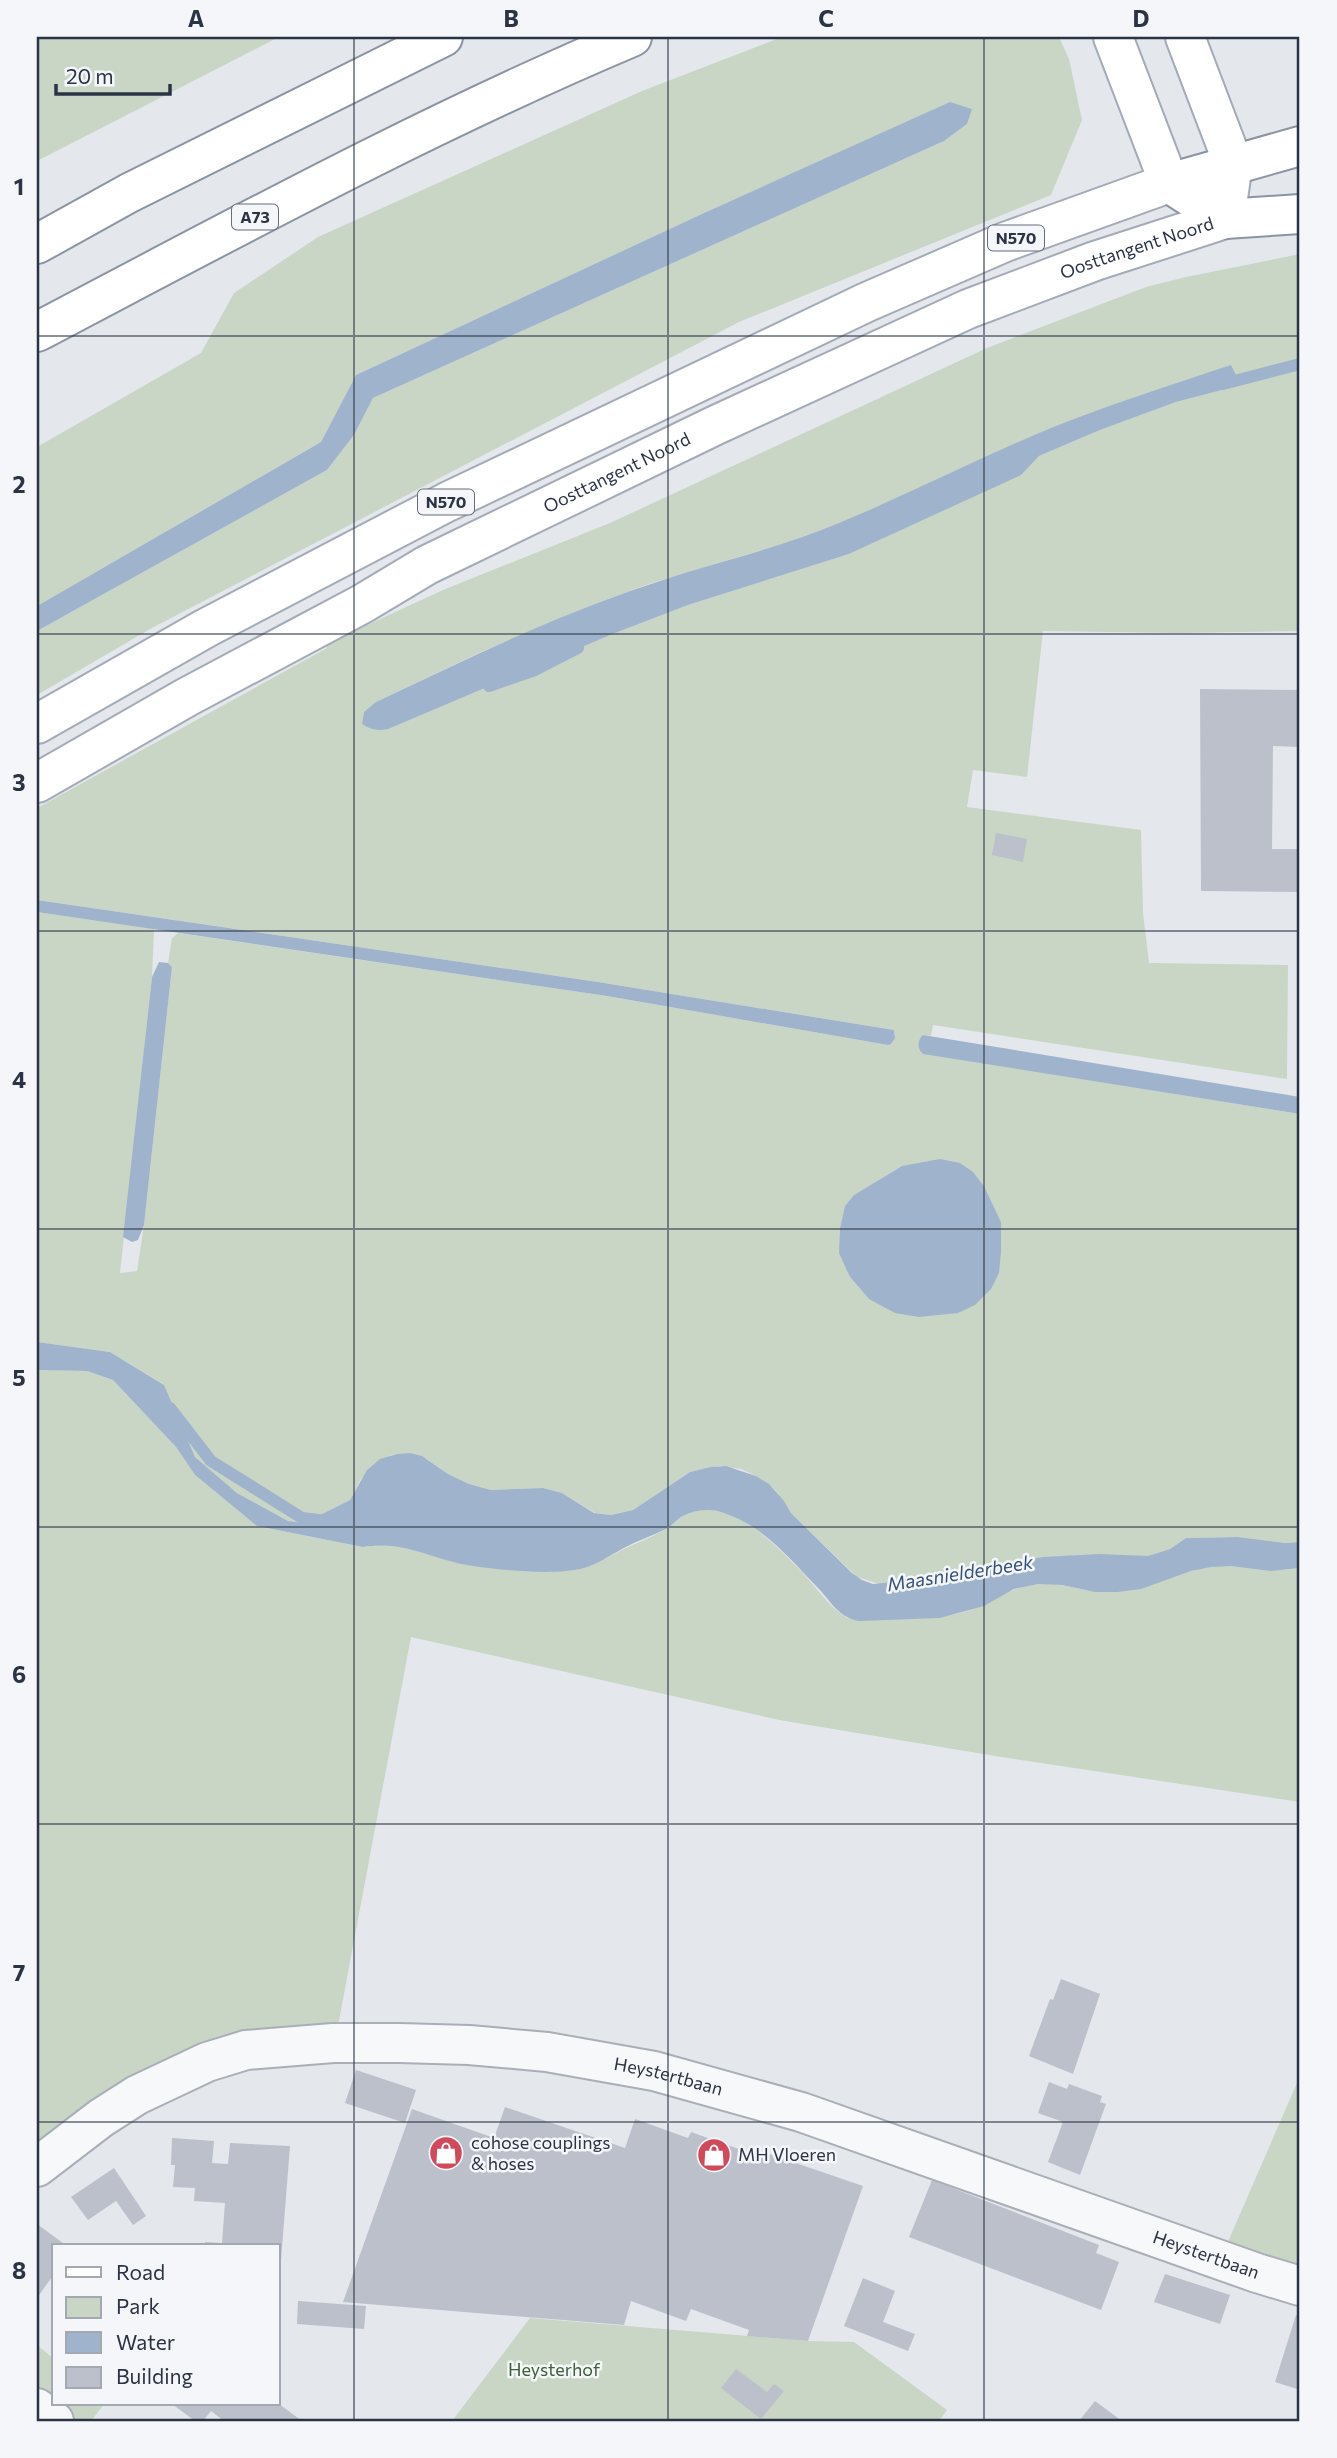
<svg xmlns="http://www.w3.org/2000/svg" width="1337" height="2458" font-family="Commissioner,sans-serif">
  <style>
    .green { fill: #c9d6c5; fill-rule: evenodd }
    .water { fill: #9fb4cc }
    .lines { fill: none; stroke-linecap: round; stroke-linejoin: round }
    .stream { stroke: #9fb4cc; stroke-width: 12 }
    .building { fill: #bbc0ca }
    .minor-casing { stroke: #a9aeb7; stroke-width: 42 }
    .major-casing { stroke: #a3abb8; stroke-width: 42 }
    .highway-casing { stroke: #8b94a3; stroke-width: 42 }
    .minor { stroke: #f7f8fa; stroke-width: 38 }
    .major { stroke: #fff; stroke-width: 38 }
    .highway { stroke: #fff; stroke-width: 38 }
    .grid { fill: none; stroke: #2b3445; stroke-width: 2; stroke-opacity: 0.55 }
    .labels { text-anchor: middle; stroke-width: 5; stroke-linejoin: round; paint-order: stroke }
    .shield { fill: #f4f6f9; stroke: #676e7b; stroke-width: 2 }
    .shield-label { font-size: 16px; font-weight: bold; fill: #2b3445 }
    .street-label { font-size: 18px; fill: #2b3445; stroke: #f4f6f9 }
    .poi-label { font-size: 18px; fill: #2b3445; stroke: #f4f6f9; text-anchor: start }
    .park-label { font-size: 18px; fill: #3f6138; stroke: #f4f6f9 }
    .water-label { font-size: 19px; font-style: italic; fill: #34527a; stroke: #f4f6f9 }
    .neatline { fill: none; stroke: #2b3445; stroke-width: 2.5 }
    .grid-label { font-size: 23px; text-anchor: middle; font-weight: bold; fill: #2b3445 }
  </style>
  <rect width="100%" height="100%" fill="#e4e7ec"/>
  <g class="green">
    <polygon points="37,37 279,37 37,161"/>
    <polygon points="782,37 1059,37 1069,59 1082,120 1051,195 739,322 150,629 37,695 37,631 327,470 354,435 373,398 944,141 967,124 971,109 950,103 704,213 356,375 321,442 37,606 37,447 201,353 234,293 318,237 642,91"/>
    <path d="M1300,254V631L1178,633L1043,631L1027,777L973,770L967,807L1141,830L1143,913L1149,963L1288,965L1287,1079L933,1025L931,1036L923,1035L921,1053L1300,1114V1542L1285,1543L1238,1537L1186,1538L1170,1549L1148,1556L1016,1562L972,1574L879,1584L857,1577L791,1513L775,1490L756,1476L741,1469L719,1466L690,1472L633,1510L611,1515L595,1513L562,1493L543,1488L491,1490L469,1484L448,1474L427,1459L410,1453L391,1455L361,1479L350,1500L304,1523L288,1521L237,1493L195,1457L163,1384L110,1352L37,1342V912L154,929L152,977L120,1273L137,1271L144,1225L172,967L168,963L172,938L178,933L607,996L888,1045L895,1035L894,1030L598,982L37,900V808L327,648L326,644L443,590L610,523L987,348L1146,287L1186,277ZM1240,385L1176,402L1100,430L1039,456L1020,475L849,554L688,605L610,635L376,702L479,653L597,603L649,584L788,542L838,524L1060,425ZM902,1166L973,1172L984,1186L1001,1222L869,1299L850,1277L854,1195Z"/>
    <path d="M37,1370L87,1371L113,1380L176,1447L195,1475L257,1526L363,1547L377,1545L404,1546L467,1565L605,1559C625,1547 647,1540 668,1528C675,1523 681,1516 689,1513C732,1498 776,1545 802,1572C816,1587 831,1609 847,1618C886,1618 927,1622 964,1612C990,1605 1010,1586 1038,1584C1062,1582 1084,1592 1107,1592C1149,1592 1171,1573 1210,1567C1240,1562 1270,1574 1300,1568V1802L995,1756L779,1720L411,1637L338,2026L561,2036L726,2071L836,2109L750,2083L260,2038L37,2154Z"/>
    <polygon points="1300,2076 1300,2274 1227,2244"/>
    <polygon points="530,2318 808,2341 854,2342 947,2410 939,2421 452,2421"/>
    <polygon points="37,2345 54,2359 54,2404 104,2404 91,2421 75,2421 37,2392"/>
  </g>
  <g class="water">
    <polygon points="950,102 972,109 967,124 944,141 373,398 354,435 327,470 37,631 37,606 321,442 356,375 704,213"/>
    <path d="M1231,365L1241,385L1176,402L1100,430L1039,456L1021,475L849,554L688,605L610,635L388,729C378,731 371,730 362,724L364,712L376,702C465,660 554,616 648,585C711,563 777,549 839,523C914,492 986,454 1061,424C1117,402 1174,384 1231,365Z"/>
    <polygon points="37,900 598,982 894,1030 895,1038 891,1044 888,1045 607,996 37,912"/>
    <polygon points="159,962 168,963 172,967 144,1225 138,1240 132,1242 123,1237 152,977"/>
    <path d="M923,1035L1300,1097V1114L923,1054C917,1049 917,1040 923,1035Z"/>
    <polygon points="940,1159 960,1163 973,1172 984,1186 1001,1222 1001,1253 999,1273 991,1289 975,1305 958,1313 919,1317 895,1313 869,1299 850,1277 839,1253 840,1229 845,1206 854,1195 902,1166"/>
    <path d="M37,1342L110,1352L164,1385L195,1457L237,1493L288,1521L304,1523L350,1500L367,1470L380,1459L397,1454L410,1453L422,1456L448,1474L469,1484L491,1490L543,1488L562,1493L594,1513L611,1515L633,1510L690,1472L711,1467L726,1466L756,1476L769,1484L784,1501L791,1513L852,1573L862,1580L873,1584L972,1574L1016,1562L1043,1557L1099,1554L1148,1556L1170,1549L1186,1538L1238,1537L1285,1543L1300,1542V1568L1271,1571L1231,1566L1211,1567L1191,1571L1141,1589L1118,1592H1095L1062,1585L1038,1584L1014,1589L984,1606L940,1618L859,1621C838,1617 832,1603 819,1589C791,1560 764,1526 724,1513C711,1508 695,1509 683,1516C676,1520 672,1526 666,1529C652,1536 636,1541 622,1549C609,1556 598,1564 584,1568C554,1576 498,1570 467,1565C429,1558 403,1540 363,1547L257,1526L195,1475L176,1447L113,1380L87,1371L37,1370Z"/>
  </g>
  <g class="lines">
    <g class="stream">
      <polyline points="1223,384 1300,364"/>
      <polyline points="489,686 535,670 578,648"/>
      <polyline points="170,1408 211,1461 302,1518 327,1521"/>
    </g>
  </g>
  <g class="building">
    <polygon points="1200,689 1300,690 1300,747 1273,746 1272,849 1300,849 1300,892 1201,891"/>
    <polygon points="996,833 1027,839 1023,862 992,855"/>
    <polygon points="1061,1979 1100,1994 1073,2074 1029,2056 1050,1999 1053,2000"/>
    <polygon points="356,2070 416,2090 405,2123 345,2103"/>
    <polygon points="1049,2082 1067,2089 1069,2084 1102,2096 1100,2102 1106,2104 1080,2175 1048,2162 1063,2122 1038,2113"/>
    <polygon points="505,2107 625,2148 635,2119 688,2138 691,2132 747,2152 749,2147 863,2186 808,2341 747,2336 749,2330 691,2309 686,2321 631,2301 624,2325 343,2302 412,2109 494,2138"/>
    <polygon points="172,2138 214,2141 212,2163 228,2164 230,2143 290,2146 280,2273 278,2273 278,2246 205,2246 205,2242 222,2243 225,2203 194,2201 195,2188 173,2187 175,2165 171,2165"/>
    <polygon points="114,2168 146,2216 133,2225 116,2201 88,2220 71,2197"/>
    <polygon points="932,2180 1099,2245 1096,2253 1119,2262 1101,2310 909,2237"/>
    <polygon points="37,2224 67,2246 54,2246 54,2274 37,2298"/>
    <polygon points="1165,2274 1230,2295 1220,2324 1154,2302"/>
    <polygon points="863,2278 895,2291 883,2322 915,2334 908,2351 844,2326"/>
    <polygon points="298,2301 366,2306 364,2329 297,2324"/>
    <polygon points="1296,2315 1300,2317 1300,2390 1275,2382"/>
    <polygon points="736,2369 767,2392 774,2384 784,2391 761,2419 721,2388"/>
    <polygon points="1095,2401 1122,2421 1079,2421"/>
    <polygon points="172,2404 279,2404 302,2421 224,2421 211,2411 203,2421 195,2421"/>
  </g>
  <g class="lines">
    <g class="minor-casing">
      <g id="minor">
        <path id="s1" d="M37,2167L101,2118L137,2095L207,2062L246,2050L333,2043H399L469,2045L547,2052L654,2071L801,2112L1257,2273L1300,2286"/>
        <polyline points="37,2408 54,2421"/>
      </g>
    </g>
    <g class="major-casing">
      <g id="major">
        <polyline points="37,724 206,628 447,502 867,302 1005,242 1169,183 1113,37"/>
        <path id="s2" d="M37,783L187,697L362,604L427,565L716,425L968,309L1095,261L1225,219L1233,163L1185,37"/>
      </g>
    </g>
    <g class="highway-casing">
      <g id="highway">
        <polyline points="1169,183 1225,219 1300,214"/>
        <polyline points="1169,183 1300,146"/>
        <polyline points="37,244 129,193 443,37"/>
        <path d="M37,332C233,229 428,123 632,37"/>
      </g>
    </g>
    <use href="#minor" class="minor"/>
    <use href="#major" class="major"/>
    <use href="#highway" class="highway"/>
  </g>
  <path class="grid" d="M354,37V2421M668,37V2421M984,37V2421M37,336H1300M37,634H1300M37,931H1300M37,1229H1300M37,1527H1300M37,1824H1300M37,2122H1300"/>
  <defs>
    <g id="shop-disc" transform="scale(1.75)"><circle r="9.5" fill="#d1495b" stroke="#f4f6f9"/><path d="M-5-2.5h2.3a2.7 3.5 0 0 1 5.4 0H5L5.5 6h-11ZM-1.5-2.5h3a1.5 2.3 0 0 0-3 0Z" fill="#fff"/></g>
  </defs>
  <g fill-rule="evenodd">
    <use href="#shop-disc" x="446" y="2153"/>
    <use href="#shop-disc" x="714" y="2155"/>
  </g>
  <g class="labels">
    <g class="shield">
      <rect x="232" y="204.5" width="46" height="25" rx="5"/>
      <rect x="988" y="225.5" width="56" height="25" rx="5"/>
      <rect x="418" y="489.5" width="56" height="25" rx="5"/>
    </g>
    <g class="shield-label">
      <text x="255" y="223">A73</text>
      <text x="1016" y="244">N570</text>
      <text x="446" y="508">N570</text>
    </g>
    <g class="street-label">
      <text dy="6" stroke="none"><textPath href="#s2" startOffset="1225">Oosttangent Noord</textPath></text>
      <text dy="6" stroke="none"><textPath href="#s2" startOffset="658">Oosttangent Noord</textPath></text>
      <text dy="6" stroke="none"><textPath href="#s1" startOffset="667">Heystertbaan</textPath></text>
      <text dy="6" stroke="none"><textPath href="#s1" startOffset="1234">Heystertbaan</textPath></text>
    </g>
    <g class="poi-label">
      <text x="471" y="2149">cohose couplings<tspan x="471" dy="21">&amp; hoses</tspan></text>
      <text x="738" y="2161">MH Vloeren</text>
    </g>
    <g class="park-label">
      <text x="554" y="2376">Heysterhof</text>
    </g>
    <g class="water-label">
      <text transform="translate(960 1573) rotate(-9)" y="7">Maasnielderbeek</text>
    </g>
  </g>
  <rect width="1337" height="2458" fill="none" stroke="#f4f6f9" stroke-width="77"/>
  <rect x="52" y="2244" width="228" height="161" fill="#f4f6f9" stroke="#a4a8b1" stroke-width="2"/>
  <rect x="66" y="2267" width="35" height="10" fill="#ffffff" stroke="#a4a8b1" stroke-width="2"/>
  <text x="116" y="2280" font-size="21" fill="#2b3445">Road</text>
  <rect x="66" y="2297" width="35" height="21" fill="#c9d6c5" stroke="#a4a8b1" stroke-width="2"/>
  <text x="116" y="2314" font-size="21" fill="#2b3445">Park</text>
  <rect x="66" y="2332" width="35" height="21" fill="#9fb4cc" stroke="#a4a8b1" stroke-width="2"/>
  <text x="116" y="2350" font-size="21" fill="#2b3445">Water</text>
  <rect x="66" y="2367" width="35" height="21" fill="#bbc0ca" stroke="#a4a8b1" stroke-width="2"/>
  <text x="116" y="2384" font-size="21" fill="#2b3445">Building</text>
  <path d="M56 84v10h114v-10" fill="none" stroke="#2b3445" stroke-width="3.5"/>
  <text x="66" y="84" font-size="21" fill="#2b3445" stroke="#f4f6f9" stroke-width="5" paint-order="stroke">20 m</text>
  <rect x="38" y="38" width="1260" height="2382" class="neatline"/>
  <g class="grid-label">
    <text x="196" y="27">A</text>
    <text x="511" y="27">B</text>
    <text x="826" y="27">C</text>
    <text x="1141" y="27">D</text>
    <text x="19" y="195">1</text>
    <text x="19" y="493">2</text>
    <text x="19" y="791">3</text>
    <text x="19" y="1088">4</text>
    <text x="19" y="1386">5</text>
    <text x="19" y="1683">6</text>
    <text x="19" y="1981">7</text>
    <text x="19" y="2279">8</text>
  </g>
</svg>
